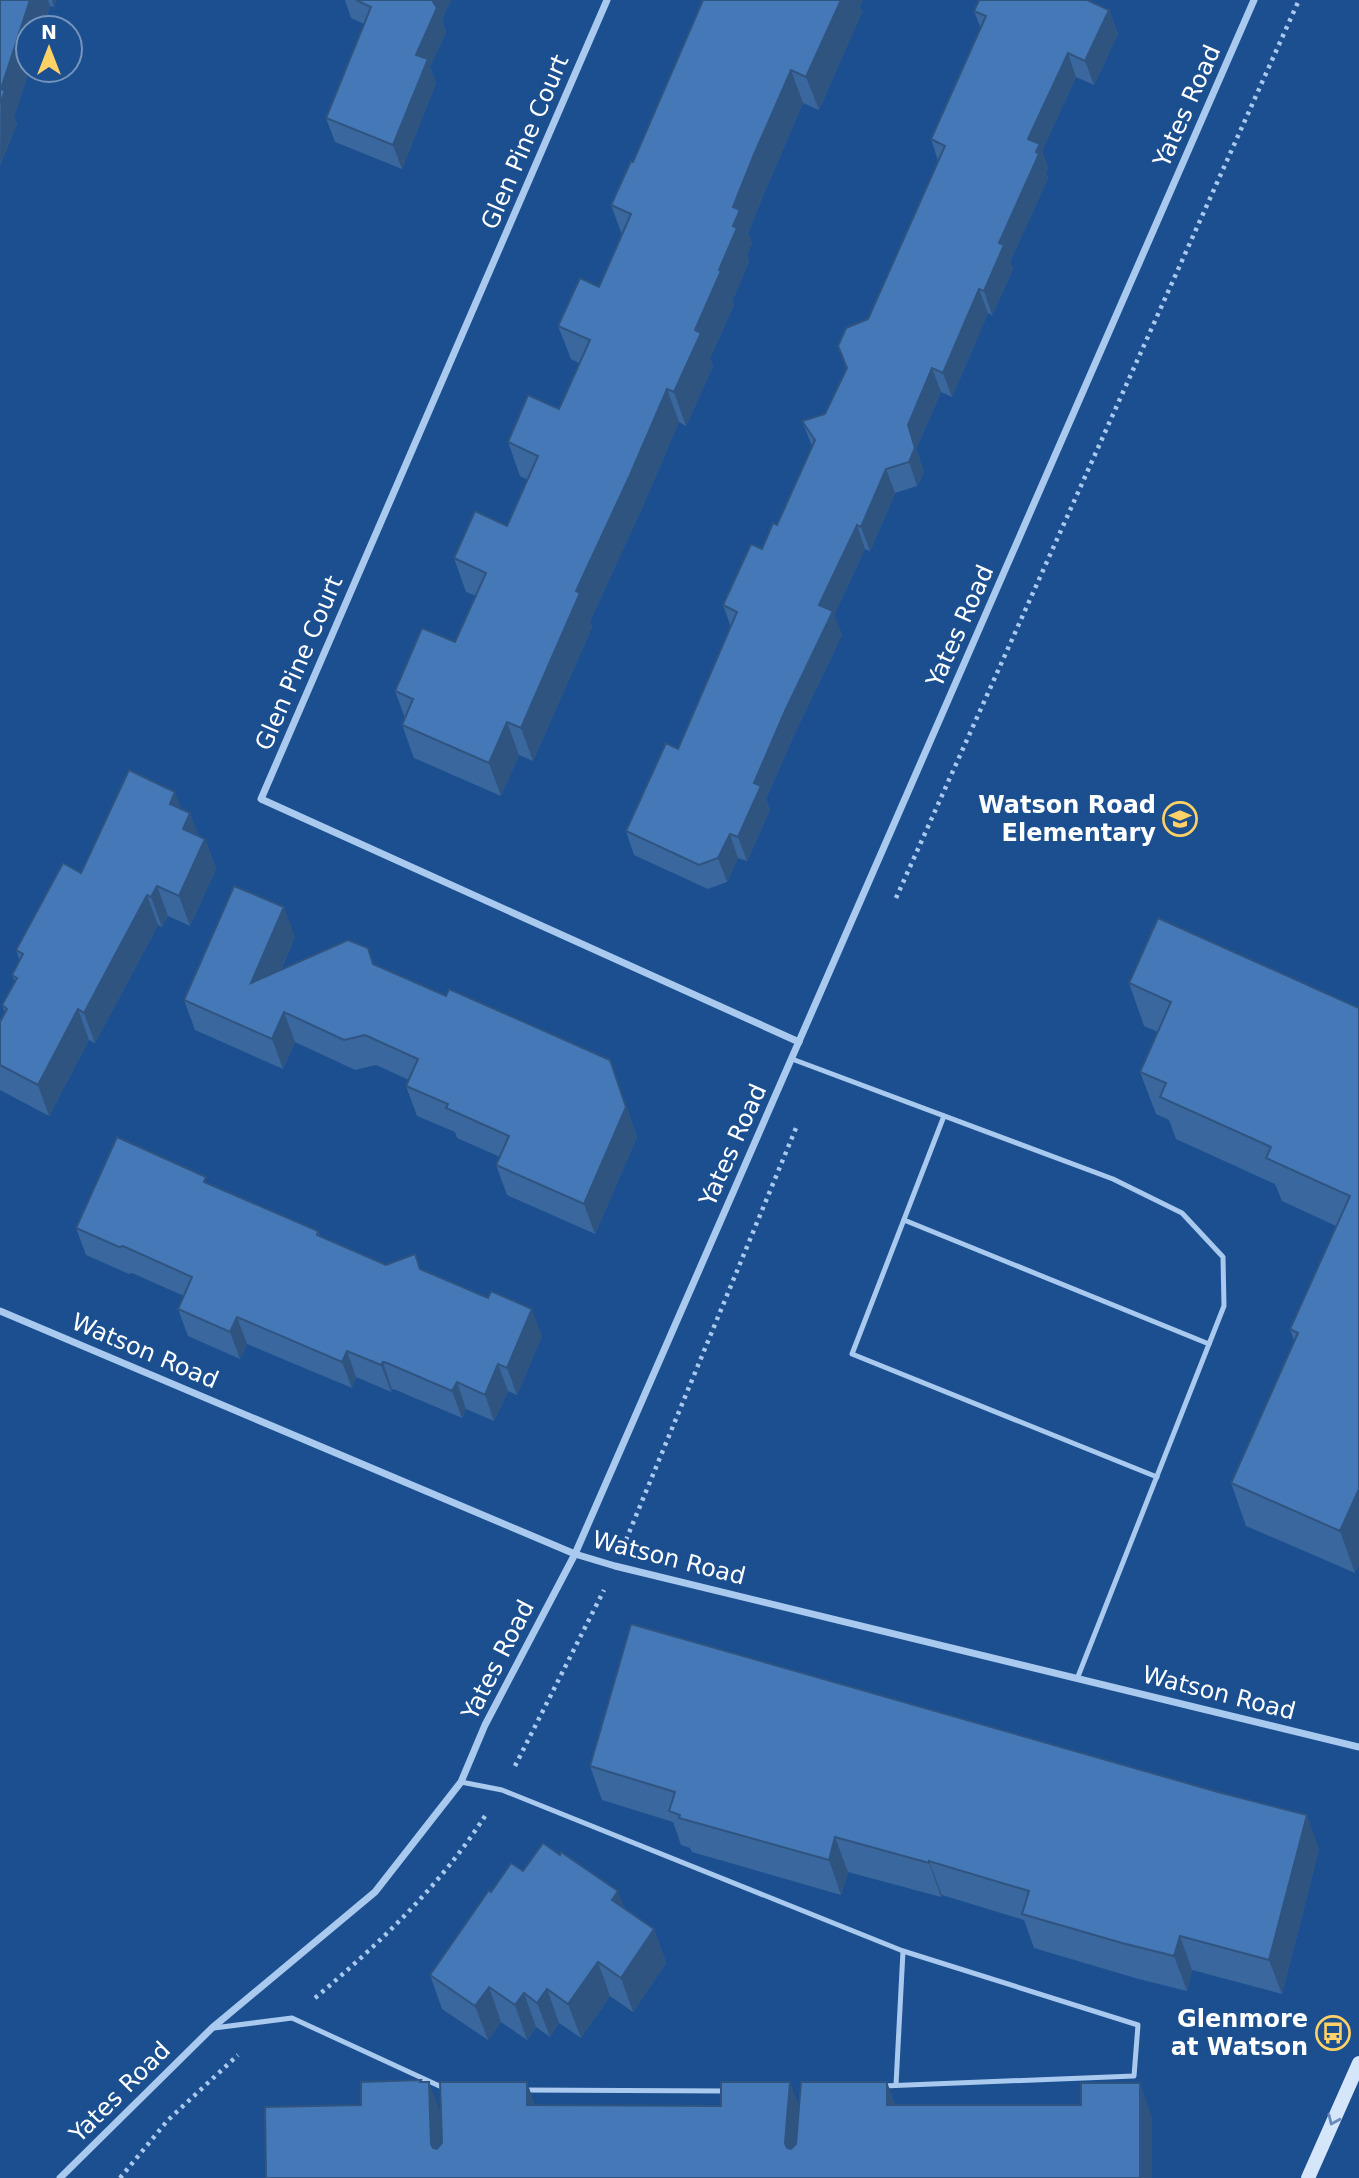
<svg xmlns="http://www.w3.org/2000/svg" width="1359" height="2178" font-family="'DejaVu Sans',sans-serif">
  <style>
    .lines { fill: none; stroke-linecap: round; stroke-linejoin: round }
    .path { stroke: #a9c9ee; stroke-width: 4.5; stroke-dasharray: 3.5 5; stroke-linecap: butt }
    .lane { stroke: #a9c9ee; stroke-width: 5 }
    .street { stroke: #a9c9ee; stroke-width: 7 }
    .secondary { stroke: #d6e6fa; stroke-width: 14 }
    .wall { fill: #3a679d }
    .shaded-wall { fill: #305480 }
    .building { fill: #4478b7; stroke: #305480; stroke-width: 2 }
    .oneway { stroke: #668bba }
    .labels { text-anchor: middle; stroke-width: 7; stroke-linejoin: round; paint-order: stroke }
    .street-label { font-size: 24px; fill: #fff; stroke: #1b4f8f }
    .poi-label { font-size: 24px; font-weight: bold; fill: #fff; stroke: #1b4f8f; text-anchor: end }
  </style>
  <rect width="100%" height="100%" fill="#1b4f8f"/>
  <g class="lines">
    <g class="path">
      <polyline points="896,898 1299,0"/>
      <polyline points="626,1540 796,1128"/>
      <polyline points="515,1766 604,1590"/>
      <path d="M315,1998C379,1944 440,1886 485,1816"/>
      <polyline points="120,2178 168,2120 238,2055"/>
    </g>
    <g class="lane">
      <polyline points="792,1059 1113,1179 1182,1213 1223,1257 1224,1306 1077,1679"/>
      <polyline points="944,1116 852,1354 1157,1477"/>
      <polyline points="904,1220 1209,1344"/>
      <polyline points="461,1782 502,1790 903,1951 1138,2025 1134,2076 883,2086"/>
      <polyline points="214,2028 292,2018 446,2089"/>
      <polyline points="896,2085 903,1951"/>
      <polyline points="523,2090 726,2091"/>
    </g>
    <g class="street">
      <polyline points="607,0 261,799 799,1042"/>
      <polyline points="0,1311 575,1554 615,1566 1359,1747"/>
      <polyline points="60,2178 212,2028 375,1892 461,1782 485,1725 575,1554 1254,0"/>
    </g>
    <polyline class="secondary" points="1308,2178 1359,2063"/>
  </g>
  <g class="wall">
    <polygon points="0,0 56,0 54,7 50,6 43,28 28,28 28,70 29,70 14,117 17,124 0,165"/>
    <polygon points="345,0 451,0 442,20 446,32 430,67 436,83 402,169 335,142 326,118 364,24 351,18"/>
    <polygon points="860,6 862,12 819,110 803,103 765,191 748,233 752,243 747,255 749,262 732,301 734,305 710,358 713,366 686,426 679,422 642,508 590,621 592,627 533,761 519,755 501,796 414,758 402,725 405,718 395,691 455,642 476,596 466,592 454,558 507,526 528,480 520,476 508,442 559,409 579,363 571,359 558,326 599,287 622,235 611,205 633,162"/>
    <polygon points="1109,10 1118,34 1094,85 1076,77 1042,151 1048,168 1046,173 1048,178 1010,262 1013,269 992,315 988,313 952,397 941,392 916,449 924,472 917,486 895,493 870,551 865,549 834,615 842,635 794,735 766,799 770,810 747,861 738,858 727,882 708,889 634,855 626,831 678,749 731,627 723,605 777,525 812,446 802,421 825,414 846,369 838,346 868,319 938,161 931,139 981,29 974,11"/>
    <polygon points="190,813 198,836 205,839 216,869 190,926 168,916 162,927 158,925 95,1043 89,1040 49,1116 0,1090 0,1022 5,1013 2,1005 15,982 12,975 20,961 16,950 81,873"/>
    <polygon points="295,937 281,970 374,964 446,996 610,1060 637,1137 595,1234 507,1195 496,1165 500,1157 457,1138 455,1132 417,1116 406,1086 409,1080 376,1065 355,1070 295,1042 283,1069 195,1030 184,1000"/>
    <polygon points="1129,983 1359,1008 1355,1573 1246,1526 1231,1483 1294,1341 1290,1329 1336,1226 1282,1201 1275,1184 1176,1139 1169,1120 1156,1114 1140,1072 1158,1032 1144,1026"/>
    <polygon points="209,1184 318,1231 321,1237 386,1265 421,1269 542,1336 517,1395 508,1391 494,1421 466,1409 462,1418 396,1390 392,1389 391,1392 356,1377 352,1388 247,1344 240,1359 188,1336 178,1309 184,1296 132,1273 129,1274 86,1255 76,1228"/>
    <polygon points="590,1766 1319,1849 1282,1994 1192,1970 1187,1991 1135,1978 1034,1948 1024,1920 942,1895 941,1897 848,1872 841,1895 692,1852 690,1848 681,1845 673,1822 602,1800"/>
    <polygon points="523,1871 625,1908 654,1929 666,1963 633,2012 610,1996 581,2038 559,2023 550,2037 536,2027 527,2040 501,2022 488,2040 442,2009 430,1975 491,1892"/>
  </g>
  <g class="shaded-wall">
    <polygon points="30,0 48,0 50,6 43,28 28,28 28,70 29,70 14,117 17,124 0,164 1,89"/>
    <polygon points="52,0 56,0 54,7"/>
    <polygon points="432,0 451,0 442,20 446,32 430,67 436,83 402,169 393,145 416,55"/>
    <polygon points="841,0 863,0 860,6 862,12 819,110 806,77"/>
    <polygon points="1109,10 1118,34 1094,85 1085,61"/>
    <polygon points="1068,53 1076,77 1042,151 1048,168 1046,173 1048,178 1010,262 1013,269 992,315 984,291 999,243 1028,139"/>
    <polygon points="791,70 803,103 765,191 748,233 752,243 747,255 749,262 732,301 734,305 710,358 713,366 686,426 674,392 695,330 719,270 733,226 733,207 753,157"/>
    <polygon points="979,289 988,313 952,397 943,373"/>
    <polygon points="932,368 941,392 916,449 924,472 917,486 909,462 908,425"/>
    <polygon points="667,389 679,422 642,508 590,621 592,627 533,761 521,728 576,591"/>
    <polygon points="886,469 895,493 870,551 861,527"/>
    <polygon points="857,525 865,549 834,615 842,635 794,735 766,799 770,810 747,861 738,837 754,783 819,605"/>
    <polygon points="507,722 519,755 501,796 489,763"/>
    <polygon points="175,792 186,822 190,813 201,843 194,859 170,804"/>
    <polygon points="730,834 738,858 727,882 718,858"/>
    <polygon points="205,839 216,869 190,926 179,896"/>
    <polygon points="157,886 168,916 162,927 151,897"/>
    <polygon points="147,895 158,925 95,1043 84,1013"/>
    <polygon points="284,907 295,937 262,1013 251,983"/>
    <polygon points="78,1009 89,1040 49,1116 38,1085"/>
    <polygon points="284,1012 295,1042 283,1069 272,1039"/>
    <polygon points="610,1060 637,1137 595,1234 584,1204"/>
    <polygon points="532,1309 542,1336 517,1395 507,1368"/>
    <polygon points="237,1317 247,1344 240,1359 230,1332"/>
    <polygon points="347,1351 356,1377 352,1388 342,1362"/>
    <polygon points="383,1362 392,1389 391,1392 381,1365"/>
    <polygon points="498,1364 508,1391 494,1421 485,1395"/>
    <polygon points="457,1382 466,1409 462,1418 452,1391"/>
    <polygon points="1359,1489 1359,1565 1355,1573 1340,1531"/>
    <polygon points="1307,1815 1319,1849 1282,1994 1269,1960"/>
    <polygon points="835,1837 848,1872 841,1895 829,1860"/>
    <polygon points="929,1861 942,1895 941,1897 929,1863"/>
    <polygon points="618,1891 631,1925 612,1900"/>
    <polygon points="654,1929 666,1963 633,2012 621,1978"/>
    <polygon points="1180,1936 1192,1970 1187,1991 1174,1956"/>
    <polygon points="598,1962 610,1996 581,2038 568,2004"/>
    <polygon points="489,1987 501,2022 488,2040 475,2006"/>
    <polygon points="547,1989 559,2023 550,2037 537,2003"/>
    <polygon points="524,1993 536,2027 527,2040 515,2005"/>
    <polygon points="421,2080 430,2104 429,2082 442,2116 444,2178 431,2144 420,2082"/>
    <polygon points="527,2082 539,2116 527,2105"/>
    <polygon points="790,2082 803,2116 798,2178 785,2143"/>
    <polygon points="887,2082 900,2116 887,2105"/>
    <polygon points="1140,2083 1152,2117 1152,2178 1140,2178"/>
  </g>
  <g class="building">
    <polygon points="0,0 30,0 1,89 5,91 0,103"/>
    <polygon points="356,0 432,0 437,8 416,55 428,59 393,145 326,118 371,7"/>
    <polygon points="703,0 841,0 806,77 791,70 753,157 733,207 740,210 733,226 737,228 719,270 721,271 695,330 701,333 674,392 667,389 630,475 576,591 580,593 521,728 507,722 489,763 402,725 413,699 395,691 422,628 455,642 486,573 454,558 475,511 507,526 538,456 508,442 528,395 559,409 590,340 558,326 580,278 599,287 631,214 611,205 631,161 633,162"/>
    <polygon points="979,0 1087,0 1109,10 1085,61 1068,53 1028,139 1040,144 1036,152 1039,154 999,243 1004,245 984,291 979,289 943,373 932,368 908,425 915,448 909,462 886,469 861,527 857,525 819,605 833,611 785,711 754,783 761,786 738,837 730,834 718,858 699,865 626,831 666,743 678,749 737,612 723,605 751,544 762,549 773,523 777,525 815,440 802,421 825,414 847,368 838,346 846,328 868,319 945,146 931,139 986,16 974,11"/>
    <polygon points="129,770 175,792 170,804 190,813 183,829 205,839 179,896 157,886 151,897 147,895 84,1013 78,1009 38,1085 0,1065 0,1022 7,1009 2,1005 17,978 12,975 23,954 16,950 63,863 81,873"/>
    <polygon points="234,886 284,907 251,983 348,940 368,948 373,964 446,996 449,989 610,1060 626,1107 584,1204 496,1165 509,1136 446,1108 448,1104 406,1086 418,1059 365,1035 344,1040 284,1012 272,1039 184,1000"/>
    <polygon points="1158,918 1359,1008 1359,1489 1340,1531 1231,1483 1298,1333 1290,1329 1350,1196 1266,1158 1271,1147 1160,1097 1166,1083 1140,1072 1171,1002 1129,983"/>
    <polygon points="117,1137 206,1177 204,1182 318,1231 317,1235 386,1265 415,1254 420,1269 488,1298 491,1291 532,1309 507,1368 498,1364 485,1395 457,1382 452,1391 387,1363 383,1362 381,1365 347,1351 342,1362 237,1317 230,1332 178,1309 192,1277 123,1246 119,1247 76,1228"/>
    <polygon points="631,1624 1218,1792 1307,1815 1269,1960 1180,1936 1174,1956 1122,1943 1022,1914 1029,1891 929,1861 929,1863 835,1837 829,1860 679,1818 680,1815 669,1811 675,1792 590,1766"/>
    <polygon points="543,1843 560,1855 561,1852 618,1891 612,1900 654,1929 621,1978 598,1962 568,2004 547,1989 537,2003 524,1993 515,2005 489,1987 475,2006 430,1975 489,1890 491,1892 511,1863 523,1871"/>
    <polygon points="421,2080 420,2082 429,2082 431,2144 433,2148 437,2149 442,2143 440,2082 527,2082 527,2105 721,2106 721,2082 790,2082 785,2143 787,2148 791,2149 796,2144 801,2082 887,2082 887,2105 1081,2105 1081,2083 1140,2083 1140,2178 266,2178 265,2107 361,2105 361,2082"/>
  </g>
  <defs><path id="oneway-chevron" d="M-2-3.5L2.5 0L-2 3.5" fill="none" stroke-width="1.6" stroke-linecap="round" stroke-linejoin="round" transform="scale(1.75)"/></defs>
  <use class="oneway" href="#oneway-chevron" transform="translate(1333 2120) rotate(114)"/>
  <defs>
    <g id="school-ring" transform="scale(1.75)"><circle r="9.5" fill="#1b4f8f" stroke="#ffd166" stroke-width="1.5"/><path d="M0-5L7-2L0 1L-7-2ZM-4 1L0 2.5L4 1V4Q0 6-4 4Z" fill="#ffd166"/></g>
    <g id="bus-ring" transform="scale(1.75)"><circle r="9.5" fill="#1b4f8f" stroke="#ffd166" stroke-width="1.5"/><path d="M-5-6H5V4H4V6H2V4H-2V6H-4V4H-5ZM-3.5-4V0h7V-4ZM-3.5 1.2v1.5H-2V1.2ZM2 1.2v1.5H3.5V1.2Z" fill="#ffd166"/></g>
  </defs>
  <g fill-rule="evenodd">
    <use href="#school-ring" x="1180" y="819"/>
    <use href="#bus-ring" x="1333" y="2033"/>
  </g>
  <g class="labels">
    <g class="street-label">
      <text transform="translate(1187 106) rotate(-66)" y="8">Yates Road</text>
      <text transform="translate(525 142) rotate(-67)" y="8">Glen Pine Court</text>
      <text transform="translate(960 626) rotate(-66)" y="8">Yates Road</text>
      <text transform="translate(299 663) rotate(-67)" y="8">Glen Pine Court</text>
      <text transform="translate(733 1145) rotate(-66)" y="8">Yates Road</text>
      <text transform="translate(145 1351) rotate(23)" y="8">Watson Road</text>
      <text transform="translate(669 1558) rotate(14)" y="8">Watson Road</text>
      <text transform="translate(498 1660) rotate(-63)" y="8">Yates Road</text>
      <text transform="translate(1219 1693) rotate(14)" y="8">Watson Road</text>
      <text transform="translate(120 2092) rotate(-45)" y="8">Yates Road</text>
    </g>
    <g class="poi-label">
      <text x="1156" y="813">Watson Road<tspan x="1156" dy="28">Elementary</tspan></text>
      <text x="1308" y="2027">Glenmore<tspan x="1308" dy="28">at Watson</tspan></text>
    </g>
  </g>
  <g transform="translate(49 49)"><circle r="33" fill="#1b4f8f" stroke="#7695bc" stroke-width="2"/>
  <path d="M0-5L12 26L0 18L-12 26Z" fill="#ffd166"/>
  <text y="-10" font-size="19" font-weight="bold" text-anchor="middle" fill="#ffffff">N</text>
  </g>
</svg>
